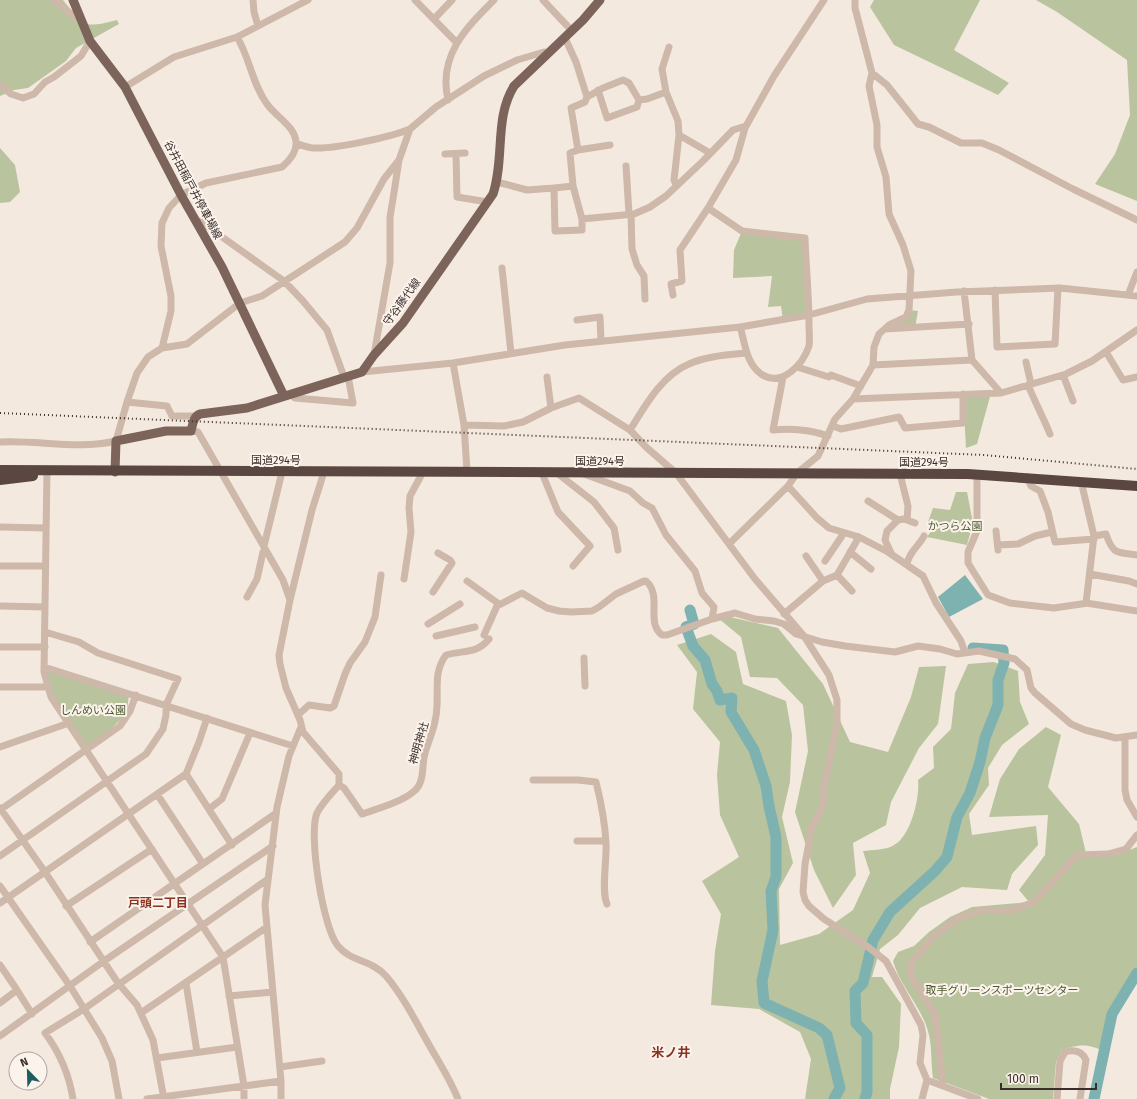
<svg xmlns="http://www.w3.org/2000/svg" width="1137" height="1099" font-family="'Fira Sans','Noto Sans JP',sans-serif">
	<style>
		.green { fill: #b9c49e }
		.water { fill: #7db2b1 }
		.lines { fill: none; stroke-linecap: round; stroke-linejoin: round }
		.river { stroke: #7db2b1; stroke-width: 11 }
		.minor { stroke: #cdb8aa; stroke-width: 7 }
		.major { stroke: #7c645b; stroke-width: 9 }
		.highway { stroke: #5b4741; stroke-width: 10 }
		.rail { stroke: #3a2e2a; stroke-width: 2; stroke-dasharray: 1 3; stroke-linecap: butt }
		.labels { text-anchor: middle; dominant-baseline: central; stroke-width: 4; stroke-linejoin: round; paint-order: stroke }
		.street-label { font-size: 11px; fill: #3a2e2a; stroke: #fbf3ec }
		.park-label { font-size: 11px; fill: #4c592d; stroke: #fbf3ec }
		.neighbourhood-label { font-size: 12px; font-weight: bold; fill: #8b3321; stroke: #fbf3ec }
		.quarter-label { font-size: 13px; font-weight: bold; fill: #8b3321; stroke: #fbf3ec }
	</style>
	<rect width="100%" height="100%" fill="#f4e9df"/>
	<path class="green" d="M 0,0 L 63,0 C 84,26 82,29 117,20 L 119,24 L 76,48 L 66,61 L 28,88 L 14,90 L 0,96 Z
		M 874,0 L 980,0 L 954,50 L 1009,83 L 998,95 L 894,45 L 870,7 Z
		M 1036,0 L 1137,0 L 1137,201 L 1095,184 L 1115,154 L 1130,115 L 1127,60 L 1057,12 Z
		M 0,148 L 15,165 L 20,192 L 10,202 L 0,203 Z
		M 742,231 L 805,238 L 809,315 L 783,320 L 781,306 L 768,307 L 772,276 L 733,278 L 734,250 Z
		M 909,310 L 918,311 L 915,328 L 889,325 L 905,317 Z
		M 991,393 L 977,444 L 966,448 L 963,394 Z
		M 956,492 L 967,492 L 973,523 L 967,545 L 927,537 L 934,527 L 928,522 L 933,508 L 950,510 Z
		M 712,613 L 778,628 L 823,684 L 850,742 L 888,752 L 911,697 L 919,667 L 946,666 L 938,724 L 919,748 L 891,802 L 886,825 L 853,843 L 856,875 L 833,908 L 814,870 L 795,812 L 808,751 L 803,705 L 777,678 L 750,677 L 741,637 Z
		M 711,634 L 736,652 L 743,684 L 786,701 L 792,735 L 790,782 L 782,817 L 793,863 L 779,889 L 780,945 L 819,934 L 853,910 L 870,873 L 863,851 C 872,850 887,850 894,845 C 911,836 920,797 918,780 L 934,768 L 933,747 L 951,729 L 955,693 L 968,664 L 994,662 L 1018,671 L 1020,702 L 1029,724 L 1002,745 L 988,768 L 989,785 L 969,814 L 972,835 L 1036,826 L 1038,845 L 1012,874 L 1007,890 L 962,887 L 920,908 L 898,935 L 880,949 L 872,977 L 882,977 L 901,1004 L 899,1047 L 890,1089 L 890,1099 L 805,1099 L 811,1059 L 800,1032 L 759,1009 L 711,1005 L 715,951 L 721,914 L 702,881 L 739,857 L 720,815 L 717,775 L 720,742 L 693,709 L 697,672 L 677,645 Z
		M 44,667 L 129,693 L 127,713 L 113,727 L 88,750 L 51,697 Z
		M 1046,727 L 1061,735 L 1048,787 L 1079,824 L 1086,853 L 1117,855 L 1137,847 L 1137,971 L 1114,1009 L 1104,1051 C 1086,1044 1081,1044 1062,1050 L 1056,1062 L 1053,1099 L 989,1099 L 933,1078 C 931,1064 932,1048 929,1035 C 923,1008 900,987 893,961 L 898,952 L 914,946 L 929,932 L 950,917 L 972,907 L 1029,902 L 1019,890 L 1045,855 L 1048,815 L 989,817 L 1000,779 L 1019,749 Z"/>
	<path class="water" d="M 965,575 L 983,599 L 949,617 L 938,597 Z"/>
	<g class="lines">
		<path class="river" d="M 690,610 L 694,624 L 686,627 L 693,646 L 705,660 L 712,684 L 717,691 L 720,700 L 732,698 L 731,712 L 754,750 L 766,786 L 769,806 L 776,837 L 776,877 L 771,891 L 773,930 L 762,981 L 764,1003 L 819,1028 L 827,1035 L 840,1088 L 834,1099
			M 865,1099 L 867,1092 L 867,1035 L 856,1023 L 855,991 L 863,983 L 873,940 L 890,912 L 935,871 L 947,857 L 957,817 L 970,793 L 980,762 L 985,738 L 998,705 L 998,680 L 1004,663 L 1003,650 L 973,648
			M 1094,1099 L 1112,1014 L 1137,973"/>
		<path class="minor" d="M 54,0 L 75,17 L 79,15
			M 253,0 L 254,12 L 258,26
			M 415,0 L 457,43
			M 543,0 L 572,31
			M 434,19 L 452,0
			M 669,47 L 662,69 L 666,92 L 678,121 L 679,135
			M 872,73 L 887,85 L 918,124 L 929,127 L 961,143 L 982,143 L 999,150 L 1073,189 L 1137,220
			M 0,85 L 11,94 L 23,98 L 34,94 L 45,82 L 54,77 L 81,56 L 90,41
			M 125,87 L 174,57 L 237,37 L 308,0
			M 598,90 L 607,118 L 637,107 L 639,100
			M 587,97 L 603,88 L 623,80 L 629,83 L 639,100 L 647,99 L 666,92
			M 448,100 C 438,56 465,29 494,0
			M 297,144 C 302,145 309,148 315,148 C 335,149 391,137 410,129
			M 578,150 L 610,145
			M 445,154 L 465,153
			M 456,154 L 457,197 L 488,202
			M 626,166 L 629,214
			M 497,182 L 527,190 L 554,188 L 555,231 L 582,230 L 582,219 L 634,214 L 650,207 L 666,196 L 703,161 L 733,130 L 746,126
			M 676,185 L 674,180 L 679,135 L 710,153
			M 573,186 L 582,219
			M 554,188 L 573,186 L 570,153 L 578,150 L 571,108 L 585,102 L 587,97 L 576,62 L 565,38
			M 631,214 L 632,249 L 637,265 L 644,276 L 645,299
			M 195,220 L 201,222 L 284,281 L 303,301 L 327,330 L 344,377
			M 502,268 L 511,353
			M 995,290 L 997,347 L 1055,344 L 1058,288
			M 964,291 L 972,360 L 1001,393 L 1066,374 L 1092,361 L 1137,330
			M 673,295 L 671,284 L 682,281 L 680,250 L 708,208
			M 1128,295 L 1137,272
			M 577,320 L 600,317 L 601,341
			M 885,329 L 969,324
			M 741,330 C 745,345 747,364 761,374 C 782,388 803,364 809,346 C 810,339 809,331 809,324 C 809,296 806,267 805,238 L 742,231 L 708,208 L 736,160 L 745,128 L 774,76 L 824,0
			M 162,348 L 171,311 L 171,296 L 161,246 L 162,223 L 169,208 L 181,195 L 206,183 L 282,167 C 289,161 297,152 296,142 C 295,126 275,116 267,104 C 252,84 250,58 237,37
			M 1106,352 L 1123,380 L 1137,377
			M 374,355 L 390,263 L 390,217 L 393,199 L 399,160 L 410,129 L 436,107 L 484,76 L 517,60 L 544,52 L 548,53
			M 1026,362 L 1031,384
			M 453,363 L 464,425 L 467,471
			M 873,365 L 972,360
			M 797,367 L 829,377 L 831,375 L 861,386
			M 362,372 L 453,363 L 565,345 L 740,327 L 809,315 L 867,299 L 957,292 L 1060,288 L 1137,296
			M 1063,375 L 1073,401
			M 547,377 L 551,408
			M 783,377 L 773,430 C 793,428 809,429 828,436
			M 1028,385 C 1035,402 1043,417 1050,434
			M 290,394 L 295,398 L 353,403 L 348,376
			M 853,399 L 1001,393
			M 197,416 L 172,416 L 167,406 L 127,402 L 137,373 L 148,357 L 162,348 L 187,344 L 240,303 L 262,296 L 345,242 L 357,228 L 384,179 L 399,160
			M 464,425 L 504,426 L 523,422 L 551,408 L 579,398 L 630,430 L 647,448 L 676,473 L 755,579 L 804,636 L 829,675 L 837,700 L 837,724 L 824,787 L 823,805 L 811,830 L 809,843 L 805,864 L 803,892 L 805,900 L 809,906 L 824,919 L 868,947 L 886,961 L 921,1025 L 923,1035 L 920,1063 L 927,1080 L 922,1099
			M 833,426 L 841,429 L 899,417 L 905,428 L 963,423 L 963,394
			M 630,430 C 645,406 662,375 689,364 C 706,356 728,355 747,353
			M 191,431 L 198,432 L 283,580 L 290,600
			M 0,442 C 39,440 78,450 116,441 L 127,402
			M 47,470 L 44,672 L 51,697 L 223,957 L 244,1086 L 244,1099
			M 324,472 L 312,510 L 290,600 L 279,655 L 280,664 L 286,688 L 300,720 L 303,732 L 339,774 L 339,785 C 332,793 322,803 317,813 C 308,834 323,929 338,946 C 351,962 372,960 386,976 C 403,996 415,1020 428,1043 C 438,1061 450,1079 458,1099
			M 542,473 L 558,512 L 590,546 L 573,566
			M 557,473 L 594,502 L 614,528 L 618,550
			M 584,474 L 630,491 L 643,503 L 652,508 L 666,535 L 695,571 L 702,593 L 714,607 L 712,619
			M 900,474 L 908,506 L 907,520
			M 977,475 L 977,531 L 968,552 L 968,563 L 988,595 L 1010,603 L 1054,608 L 1088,603
			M 1027,477 L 1031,486 L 1040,491 L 1048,512 L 1055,542 L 1094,539
			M 1081,481 L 1094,536 L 1086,603 L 1137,611
			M 788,486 L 817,518 L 829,528 L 859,537 L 888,552 L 923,576 L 936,603 L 961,641 L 965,653
			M 868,501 L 898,520
			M 0,527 L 46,528
			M 996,531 L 998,550
			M 1094,536 L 1106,534 C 1113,555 1117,552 1137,555
			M 729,544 L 788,486 L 797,473 L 818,456 L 835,419 L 853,399 L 873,365 L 874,347 L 879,334 L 889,325 L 906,317 L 909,310 L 911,271 L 903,245 L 889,214 L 886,177 L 877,147 L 877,125 L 869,86 L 872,73 L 855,8 L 855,0
			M 998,545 L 1018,544 L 1035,536 L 1052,532
			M 264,546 L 282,472
			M 850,552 L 871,569
			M 892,555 L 885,540 L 887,531 L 898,520 L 904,519 L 915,523
			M 806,556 L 823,581
			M 825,561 L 844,533
			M 907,565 C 908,553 919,546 924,536
			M 0,566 L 45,566
			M 1090,574 L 1129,581 L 1137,584
			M 837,575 L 852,591
			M 404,579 L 411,532 L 409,508 L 410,496 L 423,472
			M 467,581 L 499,604
			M 433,592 L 452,563 L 450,560 L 438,553
			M 247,597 L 257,579 L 263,552
			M 0,606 L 45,607
			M 784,614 L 823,581 L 837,575 L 859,537
			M 428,624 L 460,604
			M 484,635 L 497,606 L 522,593 L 547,608 L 559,611 L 571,612 L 592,611 L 599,607 L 616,594 L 644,581 L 646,581 C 663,596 645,622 662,635 L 667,635 L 712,619 L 735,613 L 755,619 L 774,621 L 784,624 L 796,634 L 822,642 L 845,646 L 895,652 L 918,646 L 940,649 L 957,654 L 979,651 L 1015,659 L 1027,670 L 1031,688 L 1035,693 L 1071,724 L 1085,730 L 1116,738 L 1137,735
			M 436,636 L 475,627
			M 0,647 L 45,647
			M 584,658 L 585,686
			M 44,667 L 293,746
			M 0,687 L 47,687
			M 298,715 L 309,705 L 330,708 L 334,706 L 345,674 L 350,663 L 365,642 L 375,617 L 381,575
			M 1125,737 L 1125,790 L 1127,800 L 1137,817
			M 0,747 L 69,723
			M 186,774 L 232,845
			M 533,780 L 578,780 L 596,782 C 601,802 605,822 606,843 C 607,860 601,891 607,904
			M 339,785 L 344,788 L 362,814 C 376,809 415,799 420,783 C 424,774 422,763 425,753 C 430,737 437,722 437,705 C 438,687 434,671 446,655 C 464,650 477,654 489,639
			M 157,794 L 203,864
			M 0,808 L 45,872 L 118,983 L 137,1005 L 153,1040 L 164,1099
			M 209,809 L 222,799 L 250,733
			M 0,810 L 120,726 L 130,711 L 136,695
			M 577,841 L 606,841
			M 0,856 L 146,754 L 163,729 L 166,715 L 166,705 L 178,679 L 98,653 L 79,642 L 45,632
			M 0,886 L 70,986 L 102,1038 L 112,1061 L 119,1099
			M 0,903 L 186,774 L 199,742 L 207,718
			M 66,906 L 152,849
			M 90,942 L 275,814
			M 0,965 L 17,990 L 0,1003
			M 186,983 L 197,1052
			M 17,990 L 32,1014
			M 229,996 L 273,992
			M 141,1013 L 267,927
			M 0,1036 L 104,961 L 273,846
			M 157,1058 L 237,1047
			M 280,1067 L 322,1061
			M 927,1080 L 978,1099
			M 943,1085 L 935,1014 L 911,977 L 911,963 L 934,936 L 960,917 L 983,910 L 1010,911 L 1034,902 L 1077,855 L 1108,854 L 1126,849 L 1137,835
			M 73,1099 C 69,1074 60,1053 45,1033 L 84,1009 L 268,879
			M 147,1099 L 281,1081
			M 281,1099 L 281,1081 L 265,905 L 277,807 L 289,756 L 301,727
			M 1057,1099 L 1060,1061 L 1065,1052 C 1075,1049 1082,1051 1086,1060 L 1080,1099"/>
		<path class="major" d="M 73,0 L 90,41 L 125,87 L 181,195 L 222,267 L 284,396
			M 115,472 L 116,441 L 166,431 L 191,431 C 193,424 193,417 200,414 L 247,408 L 362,372 L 374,355 L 403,323 L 493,194 C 505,158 494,118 514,86 L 583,20 L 600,0"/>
		<path class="highway" d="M 0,470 L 968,474 L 1137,486
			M 0,480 L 33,476"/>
		<path class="rail" d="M 0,413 L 984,455 L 1137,469"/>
	</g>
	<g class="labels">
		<g class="street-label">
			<text transform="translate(193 190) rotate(62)">谷井田稲戸井停車場線</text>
			<text transform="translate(402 302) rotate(-54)">守谷藤代線</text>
			<text x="276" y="460">国道294号</text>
			<text x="600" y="461">国道294号</text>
			<text x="924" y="462">国道294号</text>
			<text transform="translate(419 743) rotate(-74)">神明神社</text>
		</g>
		<g class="park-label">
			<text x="955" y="526">かつら公園</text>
			<text x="93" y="710">しんめい公園</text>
			<text x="1002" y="990">取手グリーンスポーツセンター</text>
		</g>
		<g class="neighbourhood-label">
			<text x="158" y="903">戸頭二丁目</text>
		</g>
		<g class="quarter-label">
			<text x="671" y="1052">米ノ井</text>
		</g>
	</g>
	<g transform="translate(28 1071) rotate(337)"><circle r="19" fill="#fbf3ec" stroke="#aea49e"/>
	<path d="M0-3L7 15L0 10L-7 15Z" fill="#1e5d5d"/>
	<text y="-6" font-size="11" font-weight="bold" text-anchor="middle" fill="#3a2e2a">N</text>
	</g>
	<path d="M1001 1083v6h95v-6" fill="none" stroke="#3a2e2a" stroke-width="2"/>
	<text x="1007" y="1083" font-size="12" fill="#3a2e2a" stroke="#fbf3ec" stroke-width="3" paint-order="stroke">100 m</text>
</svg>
